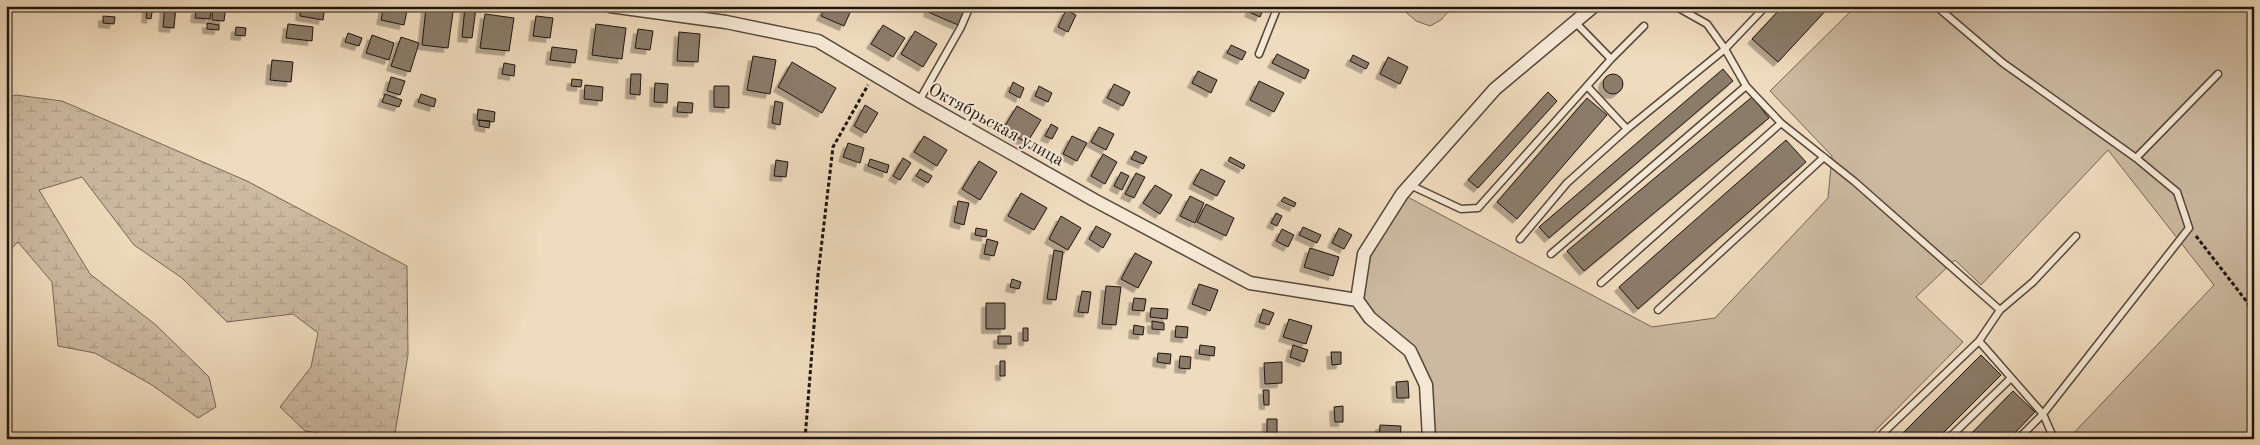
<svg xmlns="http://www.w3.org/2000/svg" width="2260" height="445" font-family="'Old Standard TT',serif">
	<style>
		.wetland { fill: url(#wetland-marsh); stroke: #766658 }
		.garden { fill: #ccb9a0; stroke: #766658 }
		.building { fill: #8b7b6a; stroke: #1f1410; filter: url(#shadow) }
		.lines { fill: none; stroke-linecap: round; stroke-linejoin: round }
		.lane-casing { stroke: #53463b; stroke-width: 9 }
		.street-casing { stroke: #53463b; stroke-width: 15 }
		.path { stroke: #1f1410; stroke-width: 3; stroke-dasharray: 4 2.5; stroke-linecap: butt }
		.lane { stroke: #f5e8d4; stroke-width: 6 }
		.street { stroke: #f5e8d4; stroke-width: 12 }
		.labels { text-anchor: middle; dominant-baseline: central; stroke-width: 4; stroke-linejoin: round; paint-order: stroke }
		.street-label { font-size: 18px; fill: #1f1410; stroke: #f5e8d4 }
	</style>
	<defs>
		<pattern id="wetland-marsh" width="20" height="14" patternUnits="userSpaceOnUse" patternTransform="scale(1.25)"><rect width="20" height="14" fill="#ccb9a0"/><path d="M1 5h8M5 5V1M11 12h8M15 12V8" fill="none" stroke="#af9e89"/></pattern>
		<filter id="shadow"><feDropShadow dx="-4.5" dy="4.5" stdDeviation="0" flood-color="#0004"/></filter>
	</defs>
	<rect width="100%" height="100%" fill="#efdbbd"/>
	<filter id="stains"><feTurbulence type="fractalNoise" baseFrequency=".004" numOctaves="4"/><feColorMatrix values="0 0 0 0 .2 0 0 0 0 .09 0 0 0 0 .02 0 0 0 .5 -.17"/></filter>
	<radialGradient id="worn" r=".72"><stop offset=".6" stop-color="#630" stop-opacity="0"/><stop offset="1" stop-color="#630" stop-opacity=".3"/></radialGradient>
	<path class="wetland" d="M 16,95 L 62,101 L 247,181 L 407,266 L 408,355 L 394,439 L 359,439 L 305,431 L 280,407 L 311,367 L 318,333 L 293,314 L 227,322 L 182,278 L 134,245 L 82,177 L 39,190 L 90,274 L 156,325 L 209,377 L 216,407 L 198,418 L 152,385 L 95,353 L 58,346 L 52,282 L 18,242 L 6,254 L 6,98 Z"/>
	<path class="garden" d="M 1399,6 L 1453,6 L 1441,20 L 1430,26 L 1416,21 Z
		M 1856,6 L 2254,6 L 2254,439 L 2068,439 L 2214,285 L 2108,150 L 1981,285 L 1955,260 L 1916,297 L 1963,342 L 1867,439 L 1429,439 L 1426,385 L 1410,352 L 1357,300 L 1364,254 L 1402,194 L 1652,327 L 1715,318 L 1828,198 L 1832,156 L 1770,91 Z"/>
	<path class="building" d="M 147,6 L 153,6 L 151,19 L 146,18 Z
		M 165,6 L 176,6 L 174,28 L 163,27 Z
		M 213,6 L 226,6 L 224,21 L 212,20 Z
		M 301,6 L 325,6 L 323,20 L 300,16 Z
		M 384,6 L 408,6 L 404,25 L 381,20 Z
		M 826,6 L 853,6 L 844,26 L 821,16 Z
		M 930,6 L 963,6 L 965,7 L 958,25 L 928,12 Z
		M 1252,6 L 1265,6 L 1260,17 L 1249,12 Z
		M 1783,6 L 1830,6 L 1778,62 L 1752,39 Z
		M 465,7 L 476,8 L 472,38 L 462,37 Z
		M 426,8 L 453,12 L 448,48 L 422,45 Z
		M 196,9 L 211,11 L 210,19 L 195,18 Z
		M 1066,10 L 1076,15 L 1068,32 L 1058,27 Z
		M 485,14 L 514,18 L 509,51 L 480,48 Z
		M 103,16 L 115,17 L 114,24 L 103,23 Z
		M 536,16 L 553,18 L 550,38 L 533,36 Z
		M 207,23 L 219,25 L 219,30 L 207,29 Z
		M 288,24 L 313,27 L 312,41 L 286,38 Z
		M 596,24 L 626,28 L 622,59 L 592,55 Z
		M 883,25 L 905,38 L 893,57 L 871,44 Z
		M 236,27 L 246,28 L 245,36 L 235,35 Z
		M 638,29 L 653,31 L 650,50 L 635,48 Z
		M 915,31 L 937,44 L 923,67 L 901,54 Z
		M 679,32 L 700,34 L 698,62 L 677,61 Z
		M 348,33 L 362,38 L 359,46 L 345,42 Z
		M 372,35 L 394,43 L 389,60 L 366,53 Z
		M 401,37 L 419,43 L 410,72 L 391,66 Z
		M 1231,45 L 1246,52 L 1242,60 L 1227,53 Z
		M 552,47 L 577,50 L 575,63 L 550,60 Z
		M 1277,54 L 1309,70 L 1305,79 L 1272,63 Z
		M 1353,55 L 1369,63 L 1366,69 L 1350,61 Z
		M 753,56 L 776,60 L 770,94 L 747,90 Z
		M 1388,57 L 1408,67 L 1400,84 L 1380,74 Z
		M 272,60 L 293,62 L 291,82 L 270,80 Z
		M 792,62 L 836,88 L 822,113 L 778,87 Z
		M 504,63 L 515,65 L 514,76 L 502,74 Z
		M 1723,69 L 1733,81 L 1549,238 L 1539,227 Z
		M 1198,71 L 1217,80 L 1211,93 L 1192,83 Z
		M1603 84a10 10 0 1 1 20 0a10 10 0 1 1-20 0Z
		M 631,74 L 641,74 L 640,95 L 630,94 Z
		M 391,77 L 405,81 L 400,95 L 387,91 Z
		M 572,79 L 582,80 L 581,87 L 571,86 Z
		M 1259,81 L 1284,93 L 1274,112 L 1250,100 Z
		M 1013,82 L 1024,88 L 1020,98 L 1009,92 Z
		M 655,83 L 668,84 L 667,103 L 654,102 Z
		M 1114,84 L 1130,92 L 1123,106 L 1107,98 Z
		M 585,85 L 603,87 L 602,101 L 584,99 Z
		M 714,86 L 729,86 L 729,108 L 714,107 Z
		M 1039,86 L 1052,93 L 1048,102 L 1035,96 Z
		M 1548,92 L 1557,101 L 1478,188 L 1468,180 Z
		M 385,94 L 402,100 L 399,107 L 382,102 Z
		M 421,94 L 436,99 L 434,107 L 418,102 Z
		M 1752,97 L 1769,118 L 1584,271 L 1567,251 Z
		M 1587,98 L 1607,115 L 1517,219 L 1497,202 Z
		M 775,101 L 783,103 L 780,125 L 772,123 Z
		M 678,102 L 693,103 L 692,113 L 677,112 Z
		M 865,105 L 878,113 L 866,133 L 854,126 Z
		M 1017,106 L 1041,120 L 1027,143 L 1003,129 Z
		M 478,109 L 495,112 L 494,122 L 477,120 Z
		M 479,120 L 490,121 L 489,128 L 479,126 Z
		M 1051,124 L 1058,128 L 1052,139 L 1045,136 Z
		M 1099,127 L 1114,134 L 1106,150 L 1091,142 Z
		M 924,136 L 947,150 L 937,166 L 914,152 Z
		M 1072,136 L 1087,143 L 1077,161 L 1063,154 Z
		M 1786,140 L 1806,162 L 1638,309 L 1619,287 Z
		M 848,143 L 864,148 L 860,163 L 843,157 Z
		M 1135,151 L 1147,157 L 1143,164 L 1131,159 Z
		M 1103,154 L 1117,162 L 1105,184 L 1091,176 Z
		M 1230,157 L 1245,165 L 1243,169 L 1228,161 Z
		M 903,158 L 911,163 L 900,180 L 893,176 Z
		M 870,159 L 889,165 L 887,173 L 868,166 Z
		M 776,160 L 788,162 L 786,177 L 774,176 Z
		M 979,161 L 997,172 L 980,200 L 962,189 Z
		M 920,169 L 932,176 L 928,183 L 916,176 Z
		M 1201,169 L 1225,181 L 1217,196 L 1193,184 Z
		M 1121,172 L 1129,176 L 1122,190 L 1114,186 Z
		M 1136,173 L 1145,177 L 1134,198 L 1125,194 Z
		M 1155,185 L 1172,195 L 1160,214 L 1143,203 Z
		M 1021,193 L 1047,208 L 1034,230 L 1008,216 Z
		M 1190,196 L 1204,203 L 1195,223 L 1180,216 Z
		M 1284,197 L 1296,203 L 1294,207 L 1281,201 Z
		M 958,201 L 969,203 L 964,225 L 954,222 Z
		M 1206,204 L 1234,218 L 1226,236 L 1197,222 Z
		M 1276,213 L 1282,216 L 1277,226 L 1271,223 Z
		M 1061,216 L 1081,228 L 1068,250 L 1049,239 Z
		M 1096,226 L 1111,234 L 1103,248 L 1089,239 Z
		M 1303,227 L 1321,235 L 1317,243 L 1299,235 Z
		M 976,228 L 987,230 L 986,237 L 975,235 Z
		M 1339,228 L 1352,235 L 1344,249 L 1332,243 Z
		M 1282,229 L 1294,235 L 1288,247 L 1276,241 Z
		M 987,239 L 998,242 L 994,256 L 984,254 Z
		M 1310,248 L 1339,257 L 1333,276 L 1304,267 Z
		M 1054,250 L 1063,252 L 1056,300 L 1047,299 Z
		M 1135,253 L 1152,262 L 1138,288 L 1121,279 Z
		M 1012,279 L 1021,282 L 1019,289 L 1010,287 Z
		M 1199,284 L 1218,290 L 1210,311 L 1192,304 Z
		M 1106,286 L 1121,287 L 1116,325 L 1102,324 Z
		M 1082,291 L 1091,292 L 1088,313 L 1078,312 Z
		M 1134,298 L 1146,299 L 1144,311 L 1132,310 Z
		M 986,303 L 1005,303 L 1005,329 L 986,329 Z
		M 1151,308 L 1168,309 L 1167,319 L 1150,317 Z
		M 1263,309 L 1274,313 L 1269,325 L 1259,322 Z
		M 1289,319 L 1312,326 L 1306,344 L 1283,337 Z
		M 1152,321 L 1164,323 L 1164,330 L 1152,329 Z
		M 1134,325 L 1144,327 L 1143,335 L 1133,334 Z
		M 1176,326 L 1188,327 L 1187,338 L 1175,337 Z
		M 1023,328 L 1028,328 L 1028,341 L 1023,341 Z
		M 998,336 L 1011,336 L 1011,344 L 998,344 Z
		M 1200,345 L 1215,347 L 1214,356 L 1199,354 Z
		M 1293,345 L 1308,350 L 1304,362 L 1290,357 Z
		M 1331,352 L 1341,352 L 1341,364 L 1332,365 Z
		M 1158,353 L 1171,354 L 1170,364 L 1157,362 Z
		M 1981,355 L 2001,375 L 1937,439 L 1897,439 Z
		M 1180,356 L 1191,357 L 1190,369 L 1179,368 Z
		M 1000,361 L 1005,361 L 1005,376 L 1000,376 Z
		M 1282,362 L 1282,383 L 1265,384 L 1264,363 Z
		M 1408,381 L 1409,398 L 1397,398 L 1396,382 Z
		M 1263,390 L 1269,390 L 1269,405 L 1264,405 Z
		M 2013,391 L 2035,412 L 2009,439 L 1966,439 Z
		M 1343,406 L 1343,422 L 1335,422 L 1334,407 Z
		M 1267,419 L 1277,419 L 1277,437 L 1267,437 Z
		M 1380,425 L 1401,426 L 1400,439 L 1379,439 Z"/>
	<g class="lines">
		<defs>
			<path id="lane" d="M 1675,6 L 1707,24 L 1725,49 L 1746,86 L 1781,123 L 1855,182 L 2000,310 L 1979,341 L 2043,414 L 2054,439
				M 1936,6 L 2003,63 L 2136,158 L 2177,192 L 2189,228 L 2043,414 L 2018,439
				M 1575,22 L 1611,59
				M 1259,54 L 1278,6
				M 1587,86 L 1627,129
				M 919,101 L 961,27 L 970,6
				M 2136,158 L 2218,74
				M 1410,185 L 1461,209 L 1478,208 L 1611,59 L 1644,26
				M 1520,239 L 1567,183 L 1627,129 L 1725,49 L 1766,6
				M 1551,254 L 1746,86
				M 1601,283 L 1781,123
				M 1658,310 L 1824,157
				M 2000,310 L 2033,282 L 2076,236
				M 1883,433 L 1979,341
				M 1948,439 L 2011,378"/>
			<path id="street" d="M 610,6 L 726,22 L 818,41 L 919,101 L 1094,200 L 1250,283 L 1357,300
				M 1429,439 L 1426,385 L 1410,351 L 1370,318 L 1357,300 L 1364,254 L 1402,194 L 1495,89 L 1594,6"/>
		</defs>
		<use href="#lane" class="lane-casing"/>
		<use href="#street" class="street-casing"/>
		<path class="path" d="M 2196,236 L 2254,311
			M 805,439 L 818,275 L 833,147 L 868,85"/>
		<use href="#lane" class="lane"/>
		<use href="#street" class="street"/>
	</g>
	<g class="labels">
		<g class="street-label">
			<text transform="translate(996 125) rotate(29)">Октябрьская улица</text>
		</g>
	</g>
	<rect width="2260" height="445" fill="none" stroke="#efdbbd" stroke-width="25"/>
	<rect x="8" y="8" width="2245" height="430" fill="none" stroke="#1f1410" stroke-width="2.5"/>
	<rect x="12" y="12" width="2235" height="420" fill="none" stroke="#1f1410"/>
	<rect width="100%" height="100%" filter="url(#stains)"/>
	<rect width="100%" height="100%" fill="url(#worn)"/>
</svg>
